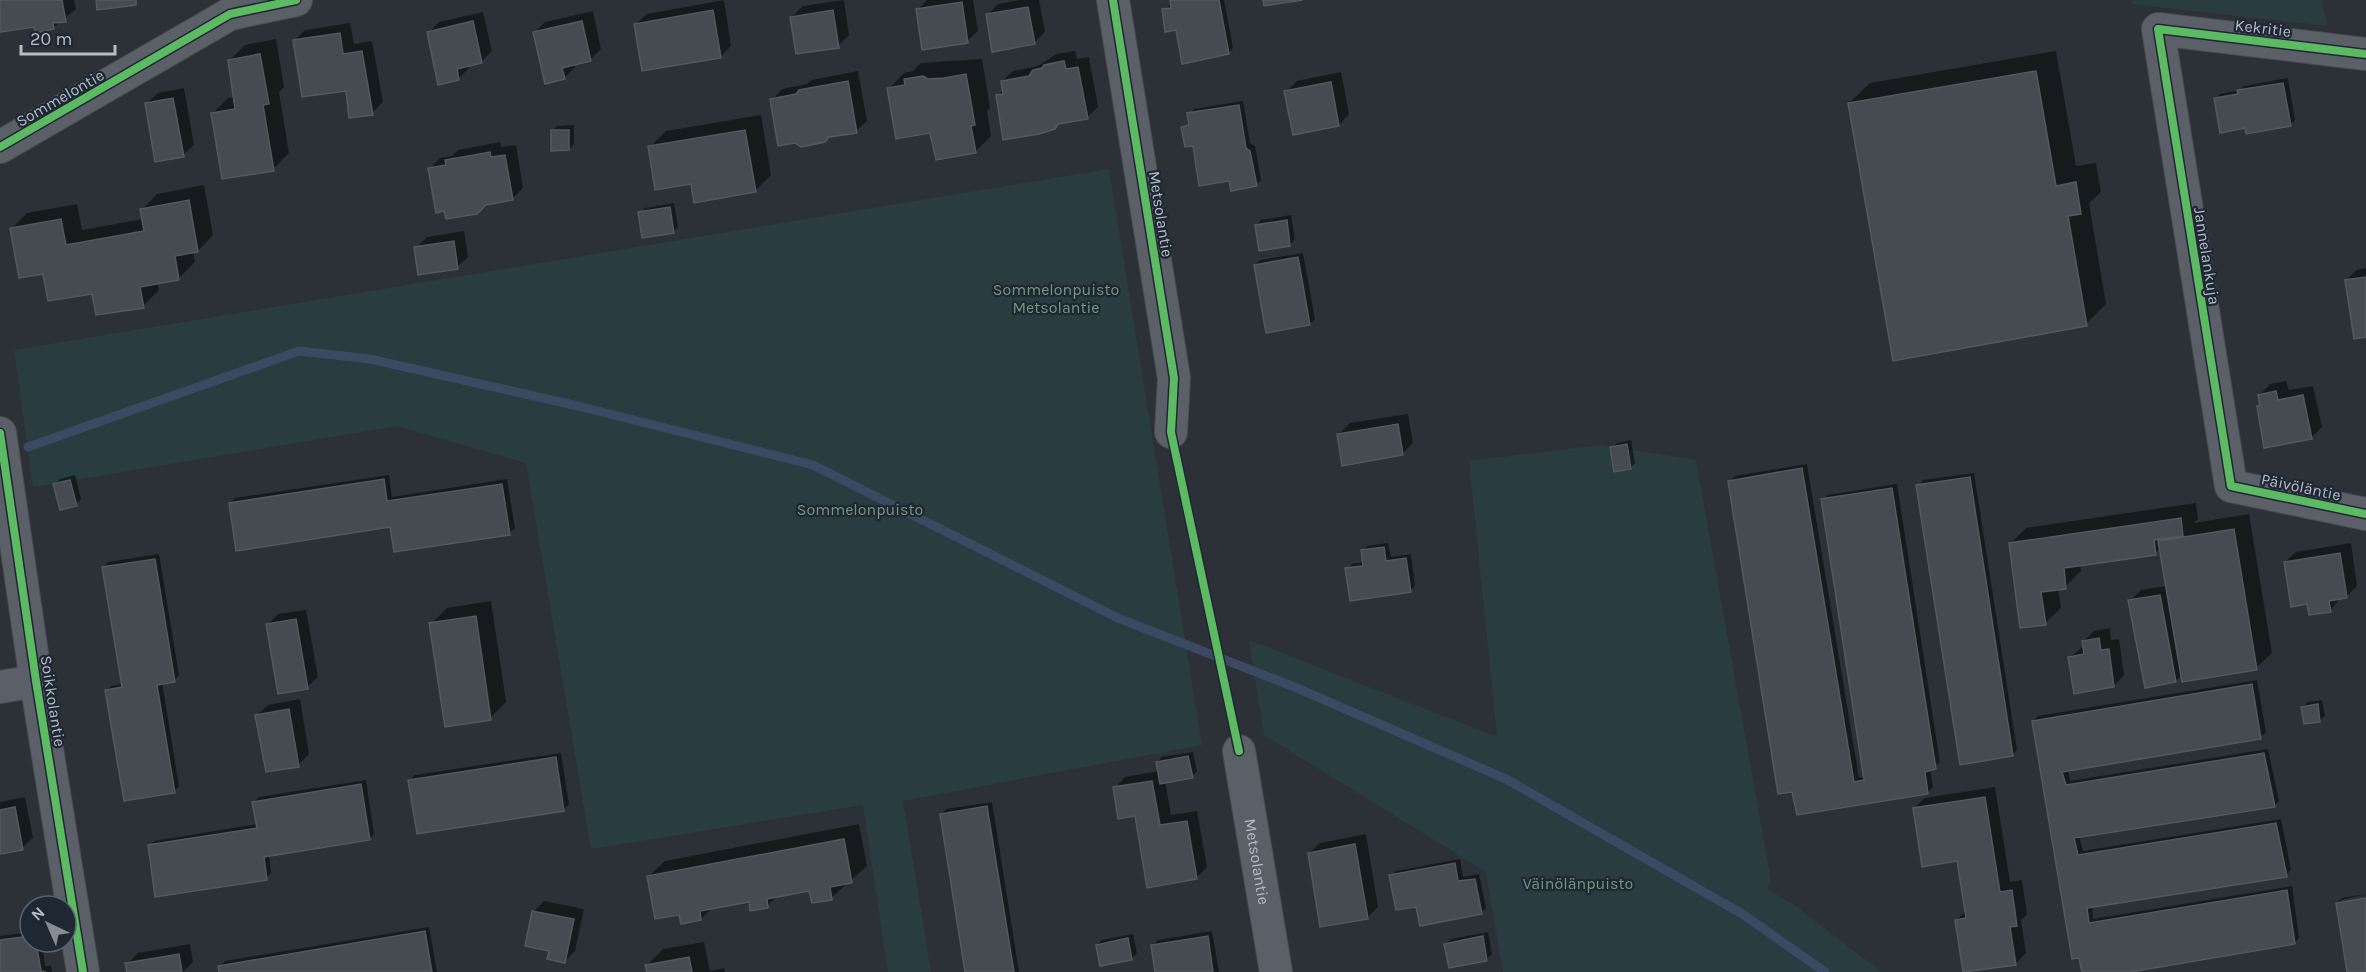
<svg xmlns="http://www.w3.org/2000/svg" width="2366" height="972" font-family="Karla,sans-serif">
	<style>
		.green { fill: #293c3f }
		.shadow { fill: #0007 }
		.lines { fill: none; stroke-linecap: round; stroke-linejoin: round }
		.stream { stroke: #3b4a62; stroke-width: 9 }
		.building { fill: #464a51; stroke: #54585f; stroke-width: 1.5 }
		.street-casing { stroke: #4a4d53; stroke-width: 34 }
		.street { stroke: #5b5f67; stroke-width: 32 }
		.cycleway-casing { stroke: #1f2733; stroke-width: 11 }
		.cycleway { stroke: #5cba63; stroke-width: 8 }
		.labels { text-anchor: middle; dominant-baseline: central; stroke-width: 4.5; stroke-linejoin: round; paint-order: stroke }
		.street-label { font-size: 16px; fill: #b6bdc9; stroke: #1f2733 }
		.park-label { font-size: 16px; fill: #6f9979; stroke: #1f2733 }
	</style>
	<rect width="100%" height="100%" fill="#2c3138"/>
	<path class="green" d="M 2131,0 L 2322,0 L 2327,26 L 2132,4 Z
		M 1109,169 L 1202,745 L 903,801 L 931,972 L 888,972 L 863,805 L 591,849 L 526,463 L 398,426 L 33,487 L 14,350 Z
		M 1601,445 L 1696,460 L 1771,881 L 1767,889 L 1794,905 L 1882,972 L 1503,972 L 1486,872 L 1264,735 L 1249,640 L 1497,737 L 1469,461 Z"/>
	<path class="shadow" d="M 0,0 L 74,0 L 76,9 L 53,28 L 35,25 L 0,31 Z
		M 724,0 L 731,46 L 721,56 L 636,24 L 647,14 Z
		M 844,0 L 849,35 L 838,46 L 792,17 L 803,6 Z
		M 927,0 L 973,0 L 978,31 L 967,41 L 917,10 Z
		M 1020,0 L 1039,0 L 1045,32 L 1034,43 L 987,15 L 998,4 Z
		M 1171,0 L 1224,0 L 1233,48 L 1228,53 L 1177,28 L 1163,10 L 1172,4 Z
		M 593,11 L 601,49 L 590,60 L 574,64 L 575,67 L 564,78 L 535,32 L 545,22 Z
		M 483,12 L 492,51 L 481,62 L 469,64 L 469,68 L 459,78 L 428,33 L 439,22 Z
		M 350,23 L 354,44 L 372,41 L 383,102 L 372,113 L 294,41 L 305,30 Z
		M 276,39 L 284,87 L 279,92 L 289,153 L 273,169 L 212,114 L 228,98 L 235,97 L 229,61 L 245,45 Z
		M 1075,51 L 1077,59 L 1089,57 L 1098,107 L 1087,117 L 997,96 L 1004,89 L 1002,81 L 1013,71 L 1038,66 L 1056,54 Z
		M 2056,51 L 2076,166 L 2096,163 L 2101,192 L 2089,203 L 2106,304 L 2086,324 L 1849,103 L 1870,83 Z
		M 982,59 L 990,108 L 987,111 L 991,136 L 975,152 L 932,131 L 889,89 L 904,73 L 913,71 L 921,63 Z
		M 858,71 L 867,121 L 856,131 L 772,100 L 782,89 L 807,84 L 812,80 Z
		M 1341,72 L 1349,114 L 1339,125 L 1286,92 L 1297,81 Z
		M 2288,78 L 2295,120 L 2290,125 L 2246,126 L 2215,99 L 2220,94 L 2239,90 L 2244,86 Z
		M 184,88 L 194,145 L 183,155 L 147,103 L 158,93 Z
		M 1243,101 L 1250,143 L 1255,146 L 1261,180 L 1256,185 L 1230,179 L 1194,144 L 1183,128 L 1190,122 L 1189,114 L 1194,109 Z
		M 761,115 L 771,175 L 755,191 L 692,182 L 650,147 L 666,131 Z
		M 574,125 L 574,144 L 569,149 L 552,131 L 557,126 Z
		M 500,142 L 501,147 L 516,145 L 523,188 L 512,199 L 446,210 L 430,168 L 440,158 L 452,156 L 458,150 Z
		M 204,185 L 213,235 L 198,251 L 193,251 L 195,262 L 179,278 L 157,282 L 159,290 L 143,306 L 93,292 L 44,272 L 12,228 L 27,213 L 77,204 L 82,230 L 143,219 L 142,210 L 157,194 Z
		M 674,203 L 678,227 L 673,232 L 640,213 L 645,208 Z
		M 1291,215 L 1295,239 L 1290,245 L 1256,225 L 1261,220 Z
		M 464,231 L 468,257 L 457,267 L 416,248 L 427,237 Z
		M 1303,253 L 1315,319 L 1310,324 L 1255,265 L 1260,260 Z
		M 2366,268 L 2366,335 L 2346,280 L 2357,270 Z
		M 2286,381 L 2289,390 L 2313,386 L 2322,427 L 2311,438 L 2258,407 L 2261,404 L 2260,395 L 2270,384 Z
		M 1408,414 L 1413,443 L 1402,454 L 1339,434 L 1350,423 Z
		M 1631,440 L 1635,463 L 1630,468 L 1612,448 L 1617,443 Z
		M 1807,464 L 1859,778 L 1865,776 L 1823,500 L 1828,495 L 1897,484 L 1940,762 L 1930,769 L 1933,787 L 1928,792 L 1794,791 L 1730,481 L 1735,476 Z
		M 1974,473 L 2017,750 L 2012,755 L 1918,486 L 1923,480 Z
		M 75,475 L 81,499 L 76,504 L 55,484 L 60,479 Z
		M 389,475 L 392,497 L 507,479 L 515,528 L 509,533 L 392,526 L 230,503 L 235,498 Z
		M 2196,503 L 2198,519 L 2194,523 L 2249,514 L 2272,653 L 2256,668 L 2182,674 L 2176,681 L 2130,601 L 2141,590 L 2167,586 L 2161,548 L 2155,553 L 2080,564 L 2081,571 L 2065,587 L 2058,588 L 2061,608 L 2045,623 L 2010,544 L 2026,528 Z
		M 1388,543 L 1391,557 L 1411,554 L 1415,586 L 1410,591 L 1347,569 L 1352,564 L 1364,562 L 1362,551 L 1367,546 Z
		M 2351,543 L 2357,586 L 2347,596 L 2341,597 L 2331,610 L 2308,603 L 2285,562 L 2296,552 Z
		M 159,554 L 179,675 L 174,681 L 162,682 L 179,786 L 174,791 L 106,691 L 111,686 L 123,684 L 103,567 L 108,562 Z
		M 491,601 L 506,702 L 490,718 L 431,624 L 447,608 Z
		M 306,610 L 318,677 L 307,687 L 267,625 L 278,614 Z
		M 2110,628 L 2111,640 L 2119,639 L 2124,675 L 2114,686 L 2070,657 L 2084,646 L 2084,641 L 2094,631 Z
		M 2257,680 L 2266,732 L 2261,737 L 2068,769 L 2070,781 L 2268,749 L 2279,801 L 2274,806 L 2079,836 L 2083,851 L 2281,819 L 2291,870 L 2286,875 L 2092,906 L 2093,919 L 2292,886 L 2299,938 L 2294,943 L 2121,972 L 2083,972 L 2033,721 L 2038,716 Z
		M 300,699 L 309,754 L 298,765 L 257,715 L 268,705 Z
		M 2322,700 L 2325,716 L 2319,721 L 2303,707 L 2308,702 Z
		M 1193,752 L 1197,771 L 1192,777 L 1165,781 L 1171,815 L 1197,811 L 1207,867 L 1196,878 L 1115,788 L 1125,777 L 1159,771 L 1157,762 L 1162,757 Z
		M 561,753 L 569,804 L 564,809 L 410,780 L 415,775 Z
		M 366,780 L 374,834 L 369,839 L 269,855 L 271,873 L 266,878 L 149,846 L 154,841 L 258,824 L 254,802 L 259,797 Z
		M 1995,787 L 2010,882 L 2022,880 L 2027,914 L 2021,920 L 2026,953 L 2015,964 L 1964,972 L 1956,920 L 1966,911 L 1958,860 L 1914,808 L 1925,798 Z
		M 25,797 L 33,838 L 22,848 L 0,852 L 0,802 Z
		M 992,802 L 1019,972 L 967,972 L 941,815 L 946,809 Z
		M 859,824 L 867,866 L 831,898 L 811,889 L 779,895 L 767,906 L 750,901 L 712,908 L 701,919 L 649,876 L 665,861 Z
		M 1366,834 L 1378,907 L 1368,917 L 1321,925 L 1309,853 L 1320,843 Z
		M 1460,859 L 1463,877 L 1479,874 L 1486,908 L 1481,913 L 1417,905 L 1391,876 L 1396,871 Z
		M 2366,894 L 2341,900 L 2341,903 L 2366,899 L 2366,972 L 2349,972 L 2337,903 L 2342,898 Z
		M 544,901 L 584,909 L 575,951 L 565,961 L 534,911 Z
		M 429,927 L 437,972 L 221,972 L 220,966 L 225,961 Z
		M 1212,931 L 1219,972 L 1157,972 L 1153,945 L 1158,940 Z
		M 30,932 L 30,942 L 42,942 L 45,966 L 51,966 L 52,972 L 0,972 L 0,936 Z
		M 1488,932 L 1492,954 L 1487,959 L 1450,966 L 1446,944 L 1451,939 Z
		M 1133,934 L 1137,953 L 1132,958 L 1097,945 L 1102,940 Z
		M 704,942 L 710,971 L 724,968 L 725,972 L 648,972 L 647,965 L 663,949 Z
		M 190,944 L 193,962 L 183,972 L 128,972 L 127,964 L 138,953 Z"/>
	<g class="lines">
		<path class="stream" d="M 28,447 L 299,351 L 370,359 L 578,406 L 813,465 L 1118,618 L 1297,688 L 1506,779 L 1744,915 L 1825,972"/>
	</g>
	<path class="building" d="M 0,0 L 62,0 L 66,22 L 53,23 L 54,29 L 35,33 L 34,27 L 0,32 Z
		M 96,0 L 136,0 L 136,5 L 97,10 Z
		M 1170,0 L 1219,0 L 1229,54 L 1182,64 L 1176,30 L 1165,32 L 1162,9 L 1171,8 Z
		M 1263,0 L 1303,0 L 1264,6 Z
		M 962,2 L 968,43 L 922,50 L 916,9 Z
		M 1028,7 L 1035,44 L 992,52 L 986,14 Z
		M 713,10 L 721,58 L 642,71 L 634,24 Z
		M 833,10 L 839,48 L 796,54 L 790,17 Z
		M 473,21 L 482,63 L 457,69 L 459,80 L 438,85 L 427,32 Z
		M 582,21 L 591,61 L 562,68 L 565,79 L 545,84 L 533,32 Z
		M 340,33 L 343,54 L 362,51 L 373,115 L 349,118 L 346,91 L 302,97 L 293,40 Z
		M 260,54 L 269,104 L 263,105 L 274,171 L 222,179 L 211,113 L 235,109 L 228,60 Z
		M 1064,61 L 1066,69 L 1078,67 L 1088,119 L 1058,124 L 1055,129 L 1039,134 L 1003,140 L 996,95 L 1003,94 L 1001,81 L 1029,76 L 1033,70 L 1042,68 L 1044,65 Z
		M 2036,71 L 2056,186 L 2076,182 L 2081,214 L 2068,216 L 2087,326 L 1893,361 L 1848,103 Z
		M 966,74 L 975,125 L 971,126 L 976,153 L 936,160 L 930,133 L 896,139 L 887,88 L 905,85 L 904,79 L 923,76 L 928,79 L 944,78 Z
		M 848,81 L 857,133 L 829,137 L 825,142 L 801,147 L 795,143 L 778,146 L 770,99 L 796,94 L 799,90 Z
		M 1331,82 L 1339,126 L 1293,135 L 1284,91 Z
		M 2283,83 L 2291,126 L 2246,134 L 2245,128 L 2220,133 L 2214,98 L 2238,94 L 2237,90 Z
		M 173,98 L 184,157 L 155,162 L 145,103 Z
		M 1239,105 L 1246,148 L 1250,151 L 1257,186 L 1231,191 L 1229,181 L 1199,186 L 1193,146 L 1185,147 L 1181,127 L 1189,125 L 1187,113 Z
		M 551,130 L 569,130 L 569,150 L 551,151 Z
		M 745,130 L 756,192 L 694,203 L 691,184 L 655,190 L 648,146 Z
		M 490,152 L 491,157 L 505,155 L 513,200 L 486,205 L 477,214 L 446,219 L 444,211 L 436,213 L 428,168 L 446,165 L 445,160 Z
		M 189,200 L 198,252 L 175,256 L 179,280 L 140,287 L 144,308 L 96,315 L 92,294 L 48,301 L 43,274 L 19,278 L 10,228 L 61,219 L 66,245 L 144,231 L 140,209 Z
		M 670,207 L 674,233 L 642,238 L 638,212 Z
		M 1287,220 L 1290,246 L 1259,251 L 1255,225 Z
		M 454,241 L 458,269 L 418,275 L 414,247 Z
		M 1298,257 L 1310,325 L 1266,333 L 1254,265 Z
		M 2366,277 L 2366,337 L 2354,339 L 2345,280 Z
		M 2276,391 L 2278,400 L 2303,395 L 2312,439 L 2264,448 L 2257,406 L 2260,406 L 2258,395 Z
		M 1398,424 L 1403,455 L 1342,466 L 1337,434 Z
		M 1627,444 L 1631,469 L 1614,472 L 1610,447 Z
		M 1802,468 L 1854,782 L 1864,780 L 1821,499 L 1892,488 L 1936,769 L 1925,772 L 1928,794 L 1797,815 L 1792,792 L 1778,794 L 1728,481 Z
		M 1970,477 L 2013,756 L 1960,765 L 1916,485 Z
		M 384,479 L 387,501 L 502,484 L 510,535 L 394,552 L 390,527 L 236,551 L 229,503 Z
		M 70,480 L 77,506 L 60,510 L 53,484 Z
		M 2181,518 L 2183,536 L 2154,540 L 2156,555 L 2064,568 L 2066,589 L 2041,592 L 2046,625 L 2020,628 L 2009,543 Z
		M 2234,529 L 2257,670 L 2182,682 L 2158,541 Z
		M 1384,547 L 1386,561 L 1406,558 L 1411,592 L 1350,601 L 1345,568 L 1363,566 L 1361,550 Z
		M 2340,553 L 2347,598 L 2329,601 L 2331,612 L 2309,615 L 2307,604 L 2291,607 L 2284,562 Z
		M 155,559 L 175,682 L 157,685 L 175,793 L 124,801 L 105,690 L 122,687 L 102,567 Z
		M 2160,595 L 2176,682 L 2145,688 L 2128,600 Z
		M 476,616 L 491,720 L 445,727 L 429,623 Z
		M 296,619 L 308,689 L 278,694 L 266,624 Z
		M 2099,638 L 2101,650 L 2109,649 L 2114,687 L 2074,694 L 2068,657 L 2084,654 L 2082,641 Z
		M 2252,684 L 2261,739 L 2062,772 L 2066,785 L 2264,753 L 2275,807 L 2074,838 L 2078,855 L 2276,823 L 2287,877 L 2087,908 L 2089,923 L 2287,890 L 2295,944 L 2130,972 L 2082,972 L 2079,958 L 2072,959 L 2032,721 Z
		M 2318,704 L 2320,722 L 2304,724 L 2301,707 Z
		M 289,709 L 299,767 L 266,772 L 255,715 Z
		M 1188,756 L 1193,778 L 1160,784 L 1156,762 Z
		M 556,757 L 564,811 L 417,834 L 408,780 Z
		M 1152,781 L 1160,825 L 1187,821 L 1197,879 L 1147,888 L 1135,816 L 1118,819 L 1113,787 Z
		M 361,784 L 370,840 L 264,857 L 267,880 L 155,897 L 148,845 L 257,828 L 252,802 Z
		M 1985,797 L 2000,892 L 2012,890 L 2017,926 L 2010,927 L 2016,965 L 1963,972 L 1955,920 L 1966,918 L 1957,861 L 1922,867 L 1913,808 Z
		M 987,806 L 1014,972 L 965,972 L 940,814 Z
		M 15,807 L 23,850 L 0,854 L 0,810 Z
		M 844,839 L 852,883 L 830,887 L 832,900 L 812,903 L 809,891 L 767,899 L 768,908 L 750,911 L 749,902 L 700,911 L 701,920 L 681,924 L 679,915 L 655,919 L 647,876 Z
		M 1355,844 L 1368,919 L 1320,927 L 1308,853 Z
		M 1455,863 L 1458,881 L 1475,879 L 1482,914 L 1420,926 L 1416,907 L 1396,910 L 1389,875 Z
		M 2366,898 L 2366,972 L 2347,972 L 2336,903 Z
		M 532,911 L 574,919 L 565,963 L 547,959 L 549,951 L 525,946 Z
		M 425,931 L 432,972 L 219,972 L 218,966 Z
		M 30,936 L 30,942 L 36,942 L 41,971 L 46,972 L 0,972 L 0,940 Z
		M 1208,936 L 1213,972 L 1155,972 L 1151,945 Z
		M 1483,936 L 1487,961 L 1449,968 L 1444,944 Z
		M 1128,938 L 1132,960 L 1100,966 L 1096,945 Z
		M 179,954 L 182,972 L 127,972 L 125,963 Z
		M 689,957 L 692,972 L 647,972 L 645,965 Z"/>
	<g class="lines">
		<defs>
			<g id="street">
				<path d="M 1113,0 L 1174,378 L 1171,432"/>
				<path d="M 2366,54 L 2158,29 L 2231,486 L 2366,514"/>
				<path d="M 0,147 L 230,14 L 296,0"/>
				<path d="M 0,433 L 36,681 L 83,972"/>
				<path d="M 0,687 L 36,681"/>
				<path id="s1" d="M 1239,751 L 1276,972"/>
			</g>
		</defs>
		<use href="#street" class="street-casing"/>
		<use href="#street" class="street"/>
		<defs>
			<path id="cycleway" d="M 1113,0 L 1174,378 L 1171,432 L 1239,751
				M 2366,54 L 2158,29 L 2231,486 L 2366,514
				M 0,147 L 230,14 L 296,0
				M 0,433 L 36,681 L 83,972"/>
		</defs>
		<use href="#cycleway" class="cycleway-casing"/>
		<use href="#cycleway" class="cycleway"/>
	</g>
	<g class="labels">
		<g class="street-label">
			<text transform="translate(2263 28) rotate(7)">Kekritie</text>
			<text transform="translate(60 98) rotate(-30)">Sommelontie</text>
			<text transform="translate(1161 214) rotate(81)">Metsolantie</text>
			<text transform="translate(2207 256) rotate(81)">Jannelankuja</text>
			<text transform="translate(2301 487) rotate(12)">Päivöläntie</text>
			<text transform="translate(53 701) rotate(81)">Soikkolantie</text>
			<text stroke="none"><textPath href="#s1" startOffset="112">Metsolantie</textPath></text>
		</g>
		<g class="park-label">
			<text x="1056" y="289">Sommelonpuisto<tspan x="1056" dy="18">Metsolantie</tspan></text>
			<text x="860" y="509">Sommelonpuisto</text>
			<text x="1578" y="883">Väinölänpuisto</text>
		</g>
	</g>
	<g transform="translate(48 924) rotate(316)"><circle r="28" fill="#1f2733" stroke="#5b636f" stroke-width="1.5"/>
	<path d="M0-4.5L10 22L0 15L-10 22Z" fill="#868c96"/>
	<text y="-9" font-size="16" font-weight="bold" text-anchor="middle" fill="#b6bdc9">N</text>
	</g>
	<path d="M21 45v9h94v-9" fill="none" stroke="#b6bdc9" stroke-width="3"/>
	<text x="30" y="45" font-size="18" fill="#b6bdc9" stroke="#1f2733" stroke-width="4.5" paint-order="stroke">20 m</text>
</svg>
